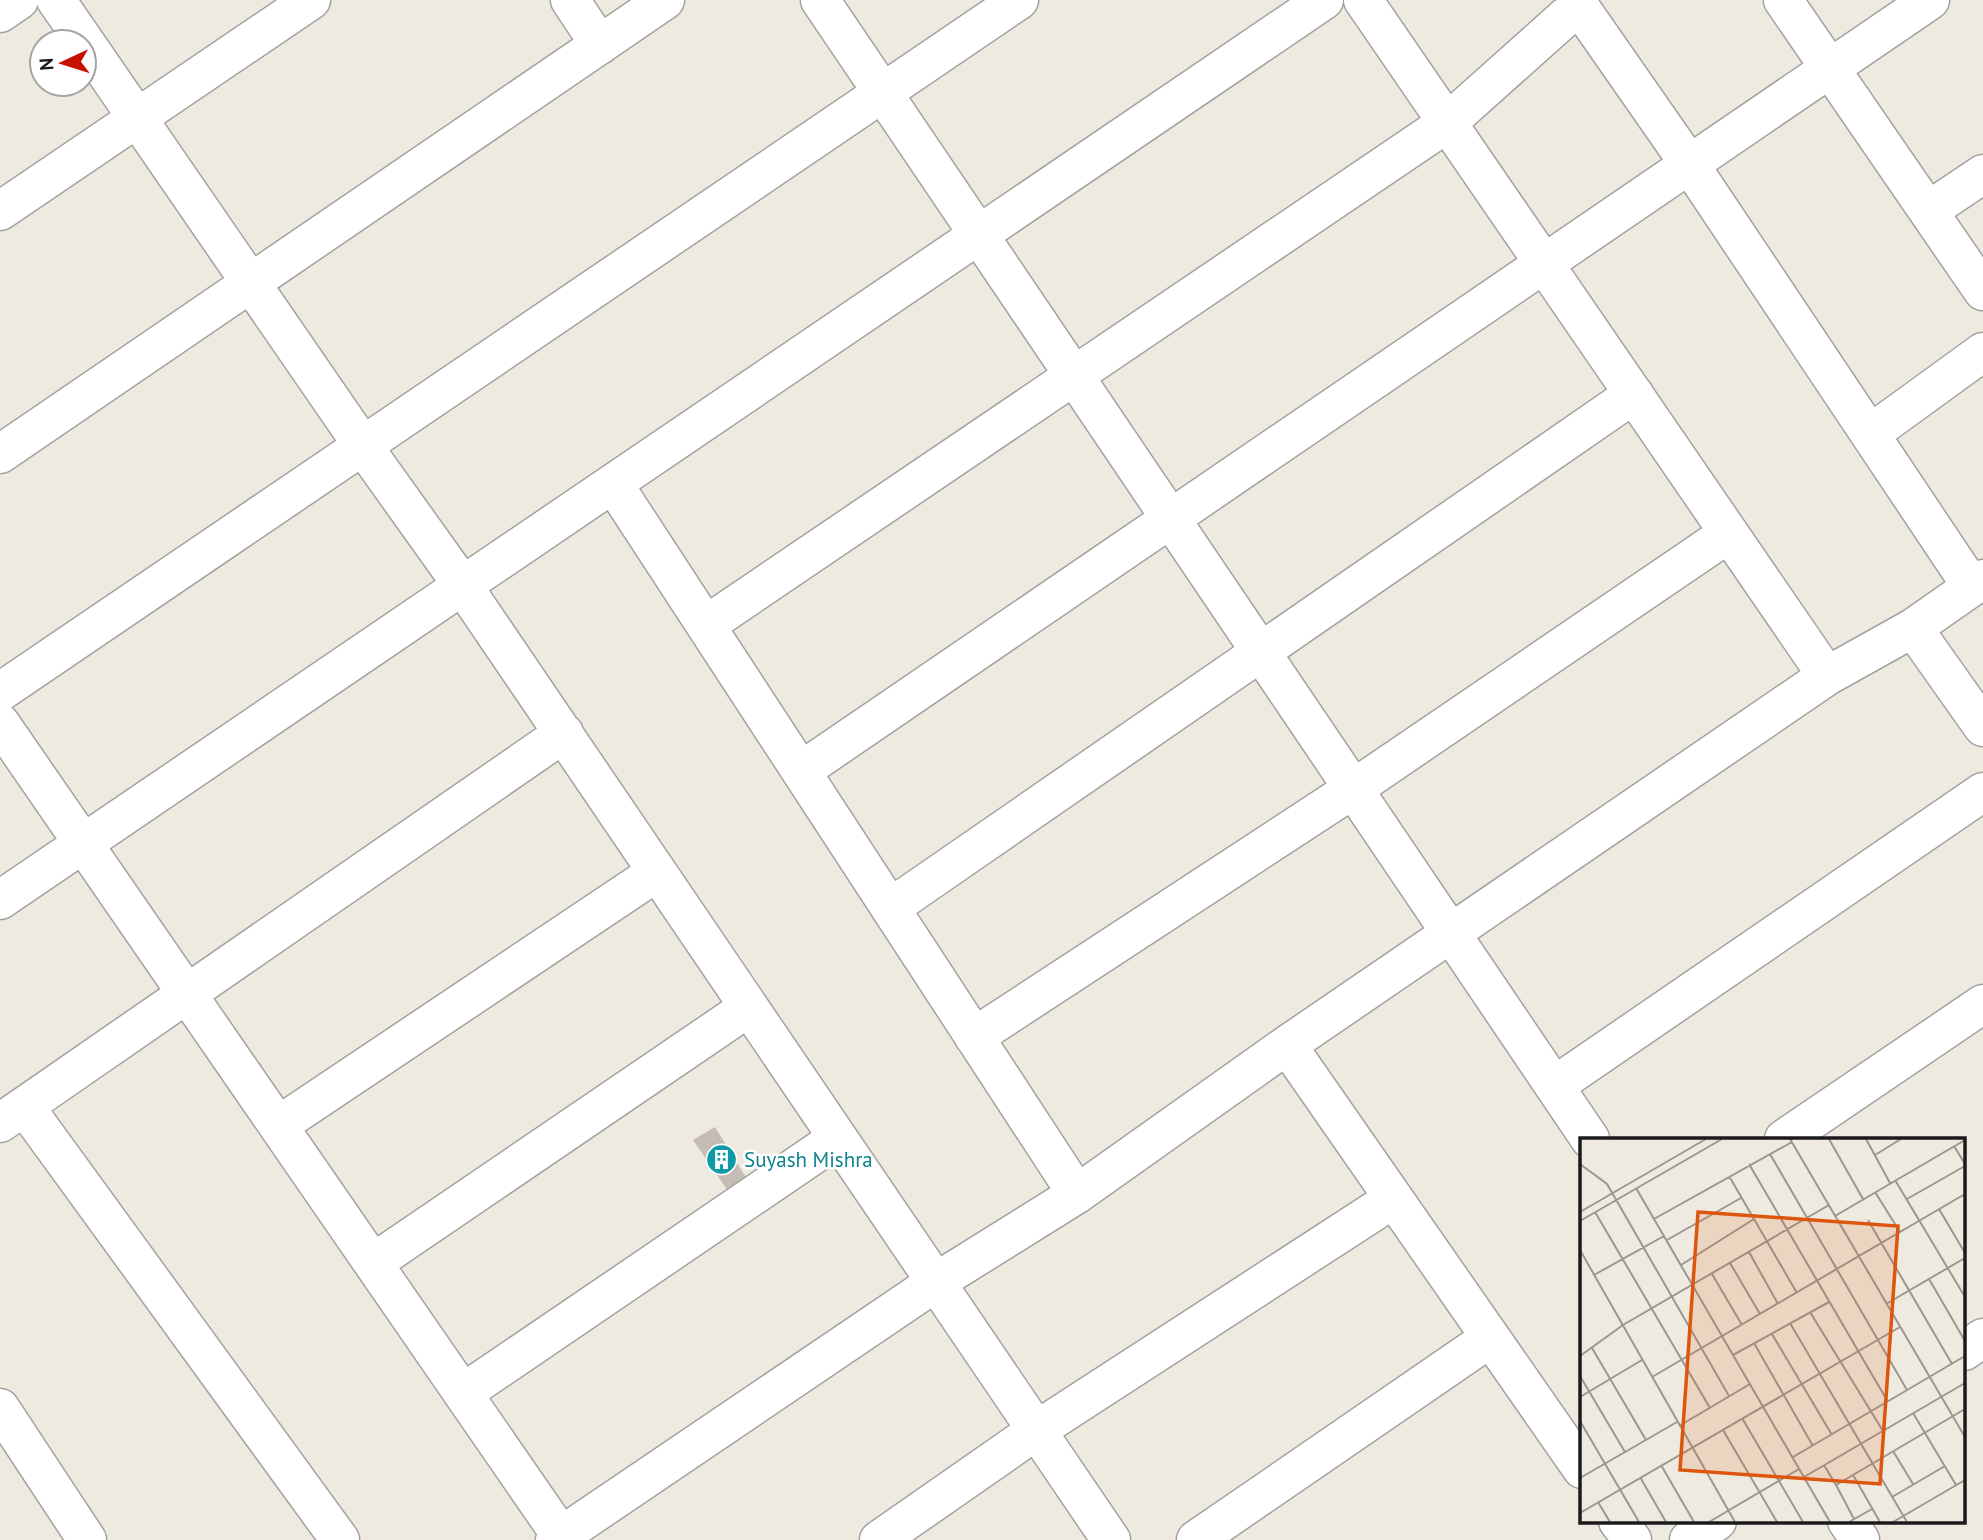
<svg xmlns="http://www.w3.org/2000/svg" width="1983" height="1540" font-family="'PT Sans',sans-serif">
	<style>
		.building { fill: #c5bdb3 }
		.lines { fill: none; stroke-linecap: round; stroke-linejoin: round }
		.minor-casing { stroke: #a2a2a2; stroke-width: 41 }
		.tertiary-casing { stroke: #a2a2a2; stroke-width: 41 }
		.minor { stroke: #fff; stroke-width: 38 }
		.tertiary { stroke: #fff; stroke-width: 38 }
		.labels { text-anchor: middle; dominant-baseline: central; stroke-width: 5; stroke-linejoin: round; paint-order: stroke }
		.culture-label { font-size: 21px; fill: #0d838f; stroke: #fff; text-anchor: start }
		.inset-road { fill: none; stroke: #9a9791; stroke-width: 2 }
		.view { fill: #de560d; fill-opacity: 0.15; stroke: #de560d; stroke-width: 3.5 }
		.inset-edge { fill: none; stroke: #1b1b1b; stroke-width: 3.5 }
	</style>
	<rect width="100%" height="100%" fill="#eeeae0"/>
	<path class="building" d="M 715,1127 L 747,1179 L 728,1191 L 693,1140 Z"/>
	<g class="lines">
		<defs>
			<path id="minor" d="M 56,0 L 363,446 L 463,586 L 1111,1540
				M 570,0 L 600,45
				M 820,0 L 1590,1139
				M 1363,0 L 1827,676
				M 1575,0 L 1690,165 L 1972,587
				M 1783,0 L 1983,291
				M 0,13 L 19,0
				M 0,211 L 311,0
				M 1928,211 L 1983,174
				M 1870,434 L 1983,352
				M 0,454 L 665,0
				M 614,485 L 1077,1194
				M 706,625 L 1447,123 L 1579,5
				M 1913,628 L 1983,727
				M 0,692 L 1019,0
				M 0,723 L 564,1540
				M 801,771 L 1930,0
				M 0,900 L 1324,0
				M 890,908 L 1634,394
				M 974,1037 L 1353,789 L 1729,533
				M 1287,1045 L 1582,1469
				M 1554,1086 L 1983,792
				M 25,1107 L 340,1540
				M 0,1123 L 564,733
				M 279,1125 L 657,872
				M 1784,1139 L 1983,1004
				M 373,1263 L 749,1007
				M 463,1393 L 838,1138
				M 0,1408 L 87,1540
				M 1618,1521 L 1632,1540
				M 1847,1521 L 1860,1540
				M 555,1540 L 936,1282 L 1077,1194 L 1287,1045 L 1827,676 L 1913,628 L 1983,579
				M 879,1540 L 1037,1430 L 1393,1199
				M 1196,1540 L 1490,1338"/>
			<path id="tertiary" d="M 1964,1351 L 1983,1338
				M 1689,1540 L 1717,1521"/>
		</defs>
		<use href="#minor" class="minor-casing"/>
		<use href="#tertiary" class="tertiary-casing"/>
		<use href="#minor" class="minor"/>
		<use href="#tertiary" class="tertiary"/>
	</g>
	<defs>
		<symbol id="building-disc" viewBox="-11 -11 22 22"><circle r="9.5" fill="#0f9aa8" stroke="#fff"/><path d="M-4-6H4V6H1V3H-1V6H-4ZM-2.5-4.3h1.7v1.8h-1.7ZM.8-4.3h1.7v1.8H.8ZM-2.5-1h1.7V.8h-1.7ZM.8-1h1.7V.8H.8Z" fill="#fff"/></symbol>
	</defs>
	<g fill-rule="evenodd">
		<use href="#building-disc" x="704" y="1142" width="35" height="35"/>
	</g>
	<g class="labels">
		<g class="culture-label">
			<text x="744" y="1159">Suyash Mishra</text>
		</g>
	</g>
	<g transform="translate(1580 1138)">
		<rect width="385" height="385" fill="#eeeae0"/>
		<path class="inset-road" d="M 210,1 L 385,299M 249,1 L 283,61M 286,1 L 310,45M 374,8 L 385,26M 190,16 L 327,252M 295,17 L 321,1M 0,26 L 27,46 L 149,258M 169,26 L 308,264M 149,38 L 217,155M 315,42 L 385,159M 56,50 L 250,384M 295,54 L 320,94M 327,61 L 385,28M 359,71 L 385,115M 0,74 L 126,1M 15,74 L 130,270M 255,78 L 385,2M 74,81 L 212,4M 288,82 L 372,226M 0,83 L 142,1M 87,102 L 161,60M 0,112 L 155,384M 169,114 L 198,166M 150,125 L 180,176M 101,127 L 174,81M 132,136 L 162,187M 14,137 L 84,98M 349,141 L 385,203M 306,166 L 385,120M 230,174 L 303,293M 210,185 L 327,384M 192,196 L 252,297M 174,205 L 233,308M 12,210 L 66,302M 153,217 L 249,164M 0,218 L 43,187 L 249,67M 0,238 L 45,314M 72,239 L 385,56M 0,259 L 62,222M 333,275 L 376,347M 162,280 L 223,384M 0,283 L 59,384M 99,288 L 170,246M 143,292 L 197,384M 313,313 L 333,346M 213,319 L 385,218M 81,327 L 114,384M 244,327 L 256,347 L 385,271M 273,337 L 300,384M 60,339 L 86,384M 224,339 L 385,245M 0,340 L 97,284M 256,347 L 274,381M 312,359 L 365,328M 18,364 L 30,384M 0,375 L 320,189M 129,384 L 219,331M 269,384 L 292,371M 313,384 L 385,342"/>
		<path class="view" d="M 118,74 L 318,88 L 300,346 L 100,332 Z"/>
		<rect width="385" height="385" class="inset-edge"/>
	</g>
	<g transform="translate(63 63) rotate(266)"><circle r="33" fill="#ffffff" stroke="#a4a4a4" stroke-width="2"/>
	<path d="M0-5L12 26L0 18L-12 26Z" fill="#c71200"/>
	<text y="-10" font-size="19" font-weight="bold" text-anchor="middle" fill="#1b1b1b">N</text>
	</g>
</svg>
